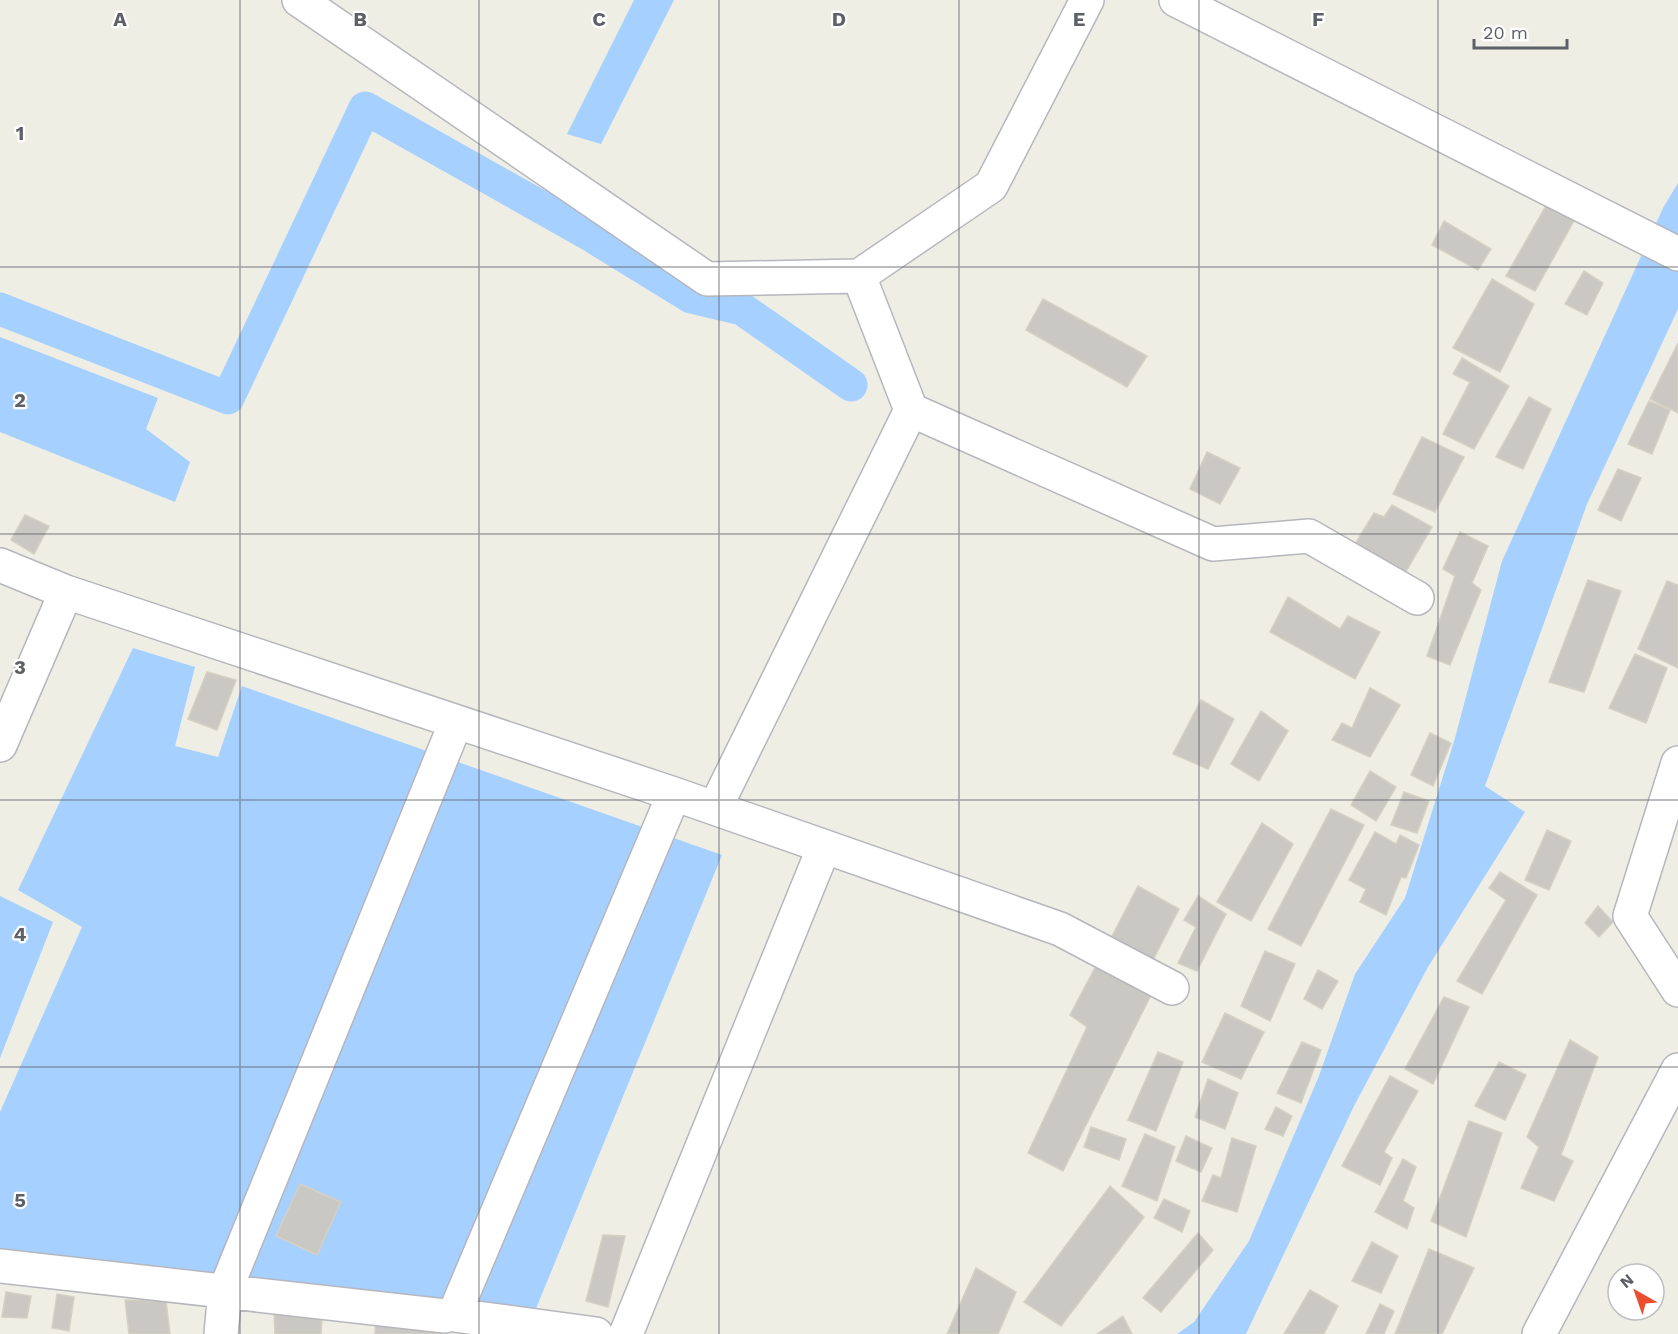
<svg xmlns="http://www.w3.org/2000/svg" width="1678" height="1334" font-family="'Work Sans',sans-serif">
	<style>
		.water { fill: #a5d0ff }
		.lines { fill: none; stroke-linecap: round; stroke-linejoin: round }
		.canal { stroke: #a5d0ff; stroke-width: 33 }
		.building { fill: #cac8c2; stroke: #d4d0c3; stroke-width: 1.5 }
		.minor-casing { stroke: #b5b7bc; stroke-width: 36 }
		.minor { stroke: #fff; stroke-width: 33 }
		.grid { fill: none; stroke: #5d6066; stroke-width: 1.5; stroke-opacity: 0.55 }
		.grid-label { font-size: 20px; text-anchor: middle; font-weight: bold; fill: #5d6066; stroke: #fff; stroke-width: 4.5; stroke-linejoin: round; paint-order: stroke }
	</style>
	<rect width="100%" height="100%" fill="#efeee5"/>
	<path class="water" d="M 634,0 L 674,0 L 601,144 L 567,134 Z
		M 1678,183 L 1678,309 L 1587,504 L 1485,786 L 1525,812 L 1428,967 L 1354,1106 L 1246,1334 L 1177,1334 L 1194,1322 L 1249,1241 L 1319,1076 L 1355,974 L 1405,898 L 1455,738 L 1502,561 L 1663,208 Z
		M 0,337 L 158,398 L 146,429 L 190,462 L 175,502 L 0,432 Z
		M 133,648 L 195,667 L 175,746 L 218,757 L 242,686 L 722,855 L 535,1311 L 0,1256 L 0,1112 L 82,927 L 18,890 Z
		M 0,896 L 53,922 L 0,1058 Z"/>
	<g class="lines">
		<path class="canal" d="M 0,309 L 228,398 L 365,108 L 587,233 L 691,297 L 742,309 L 851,385"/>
	</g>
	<path class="building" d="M 1547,204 L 1575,219 L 1535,291 L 1506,276 Z
		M 1444,221 L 1491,249 L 1478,270 L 1432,245 Z
		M 1584,271 L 1603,283 L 1587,315 L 1565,304 Z
		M 1492,279 L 1534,304 L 1500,372 L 1453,348 Z
		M 1043,299 L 1147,356 L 1127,387 L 1026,330 Z
		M 1678,343 L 1678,413 L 1650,399 Z
		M 1462,358 L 1509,386 L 1474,449 L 1443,434 L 1470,382 L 1453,374 Z
		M 1529,397 L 1551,409 L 1523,469 L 1496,457 Z
		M 1649,401 L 1670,410 L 1652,454 L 1628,444 Z
		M 1422,437 L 1464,457 L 1435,512 L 1393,494 Z
		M 1207,452 L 1240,468 L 1220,504 L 1190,489 Z
		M 1618,469 L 1641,478 L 1621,521 L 1598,510 Z
		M 1392,505 L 1432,527 L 1405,573 L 1352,549 L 1374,513 L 1384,517 Z
		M 25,515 L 49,526 L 34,554 L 11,540 Z
		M 1460,532 L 1488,546 L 1472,583 L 1481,590 L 1450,665 L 1427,656 L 1455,576 L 1443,569 Z
		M 1588,580 L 1621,591 L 1584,692 L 1549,682 Z
		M 1667,581 L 1678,585 L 1678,668 L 1638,649 Z
		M 1288,597 L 1340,629 L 1348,616 L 1380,632 L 1355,679 L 1270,632 Z
		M 1635,654 L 1667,668 L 1646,723 L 1609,708 Z
		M 207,672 L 236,680 L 217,730 L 188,719 Z
		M 1370,688 L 1400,705 L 1370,757 L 1332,740 L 1342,723 L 1352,728 Z
		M 1201,700 L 1234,719 L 1208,769 L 1173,754 Z
		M 1261,711 L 1288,731 L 1259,781 L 1231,764 Z
		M 1430,733 L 1451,743 L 1433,786 L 1411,775 Z
		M 1370,771 L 1396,787 L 1376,821 L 1351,805 Z
		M 1404,792 L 1429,801 L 1417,833 L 1391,825 Z
		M 1331,809 L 1364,825 L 1301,946 L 1268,929 Z
		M 1262,823 L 1293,844 L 1251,921 L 1217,902 Z
		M 1547,830 L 1571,841 L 1549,890 L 1525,880 Z
		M 1375,832 L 1396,844 L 1400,835 L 1419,845 L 1406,878 L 1401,877 L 1386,915 L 1360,902 L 1366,889 L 1349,880 Z
		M 1500,872 L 1537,895 L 1482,994 L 1457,981 L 1506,900 L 1489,888 Z
		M 1138,886 L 1179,909 L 1150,966 L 1107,946 Z
		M 1198,896 L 1226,914 L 1197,971 L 1178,963 L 1196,927 L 1184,920 Z
		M 1598,906 L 1613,922 L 1599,937 L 1585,923 Z
		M 1265,951 L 1295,964 L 1270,1021 L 1241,1006 Z
		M 1097,964 L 1153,991 L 1063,1171 L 1028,1153 L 1087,1027 L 1070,1015 Z
		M 1318,970 L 1338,981 L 1322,1009 L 1304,999 Z
		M 1444,997 L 1469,1007 L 1433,1084 L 1405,1069 Z
		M 1225,1013 L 1264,1032 L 1241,1079 L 1202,1062 Z
		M 1570,1040 L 1598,1057 L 1561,1155 L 1573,1161 L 1554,1201 L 1521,1188 L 1539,1147 L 1527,1137 Z
		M 1302,1042 L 1321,1050 L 1301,1103 L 1277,1093 Z
		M 1158,1052 L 1183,1062 L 1156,1131 L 1128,1120 Z
		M 1499,1062 L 1526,1075 L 1505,1120 L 1475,1106 Z
		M 1390,1076 L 1418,1091 L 1384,1152 L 1392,1158 L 1380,1185 L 1342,1166 Z
		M 1208,1079 L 1238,1093 L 1225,1129 L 1195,1117 Z
		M 1276,1107 L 1292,1116 L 1283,1136 L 1265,1129 Z
		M 1469,1121 L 1502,1133 L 1466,1237 L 1431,1221 Z
		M 1091,1127 L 1126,1139 L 1119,1160 L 1084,1147 Z
		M 1145,1134 L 1175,1147 L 1157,1201 L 1122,1186 Z
		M 1186,1136 L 1212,1148 L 1201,1172 L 1176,1161 Z
		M 1232,1138 L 1256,1146 L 1237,1212 L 1202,1201 L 1213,1175 L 1221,1178 Z
		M 1403,1159 L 1416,1167 L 1403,1201 L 1414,1208 L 1407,1229 L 1375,1212 Z
		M 300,1184 L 341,1202 L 317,1255 L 276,1236 Z
		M 1110,1186 L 1144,1217 L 1061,1326 L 1024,1302 Z
		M 1164,1199 L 1190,1211 L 1182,1232 L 1154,1218 Z
		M 1198,1233 L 1213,1250 L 1161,1312 L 1143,1298 Z
		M 603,1235 L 625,1236 L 608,1307 L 586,1301 Z
		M 1372,1242 L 1398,1256 L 1381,1293 L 1352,1281 Z
		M 1429,1249 L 1474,1268 L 1442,1334 L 1395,1334 Z
		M 976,1268 L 1016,1292 L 998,1334 L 947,1334 Z
		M 1310,1290 L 1338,1306 L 1324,1334 L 1284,1334 Z
		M 6,1292 L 31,1296 L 27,1318 L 2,1317 Z
		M 57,1294 L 74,1297 L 69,1331 L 52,1328 Z
		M 125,1300 L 166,1301 L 170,1334 L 129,1334 Z
		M 1380,1304 L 1394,1311 L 1384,1334 L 1366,1334 Z
		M 274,1313 L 322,1316 L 321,1334 L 275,1334 Z
		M 376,1316 L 445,1316 L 443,1334 L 375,1334 Z
		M 1123,1316 L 1132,1334 L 1097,1334 Z"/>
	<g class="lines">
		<defs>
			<path id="minor" d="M 299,0 L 707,279 L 859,276 L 991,186 L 1087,0
				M 1176,0 L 1678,254
				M 911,410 L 1213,544 L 1309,536 L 1417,598
				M 0,565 L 66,592 L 674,794 L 1060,929 L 1172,988
				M 0,745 L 66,592
				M 1678,763 L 1630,916 L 1678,990
				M 715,808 L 911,410 L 859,276
				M 0,1266 L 445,1316
				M 221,1334 L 225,1291 L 456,722
				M 596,1334 L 454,1315 L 674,794
				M 626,1334 L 824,847
				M 1539,1334 L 1678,1070"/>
		</defs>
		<use href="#minor" class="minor-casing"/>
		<use href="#minor" class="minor"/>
	</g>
	<path class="grid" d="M 240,0 L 240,1334M 479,0 L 479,1334M 719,0 L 719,1334M 959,0 L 959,1334M 1199,0 L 1199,1334M 1438,0 L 1438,1334M 0,267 L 1678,267M 0,534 L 1678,534M 0,800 L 1678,800M 0,1067 L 1678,1067"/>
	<g class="grid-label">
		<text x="120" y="26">A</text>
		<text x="360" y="26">B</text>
		<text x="599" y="26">C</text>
		<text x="839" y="26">D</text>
		<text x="1079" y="26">E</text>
		<text x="1318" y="26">F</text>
		<text x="20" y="140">1</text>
		<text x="20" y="407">2</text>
		<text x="20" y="674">3</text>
		<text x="20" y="941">4</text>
		<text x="20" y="1207">5</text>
	</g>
	<g transform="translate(1636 1292) rotate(320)"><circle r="28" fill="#ffffff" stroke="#bebfc2" stroke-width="1.5"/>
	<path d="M0-4.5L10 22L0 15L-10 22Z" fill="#eb4f2f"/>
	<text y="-9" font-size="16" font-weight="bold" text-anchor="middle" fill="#5d6066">N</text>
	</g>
	<path d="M1474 39v9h93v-9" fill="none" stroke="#5d6066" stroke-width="3"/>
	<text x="1483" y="39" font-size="18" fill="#5d6066" stroke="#ffffff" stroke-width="4.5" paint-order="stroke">20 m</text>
</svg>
